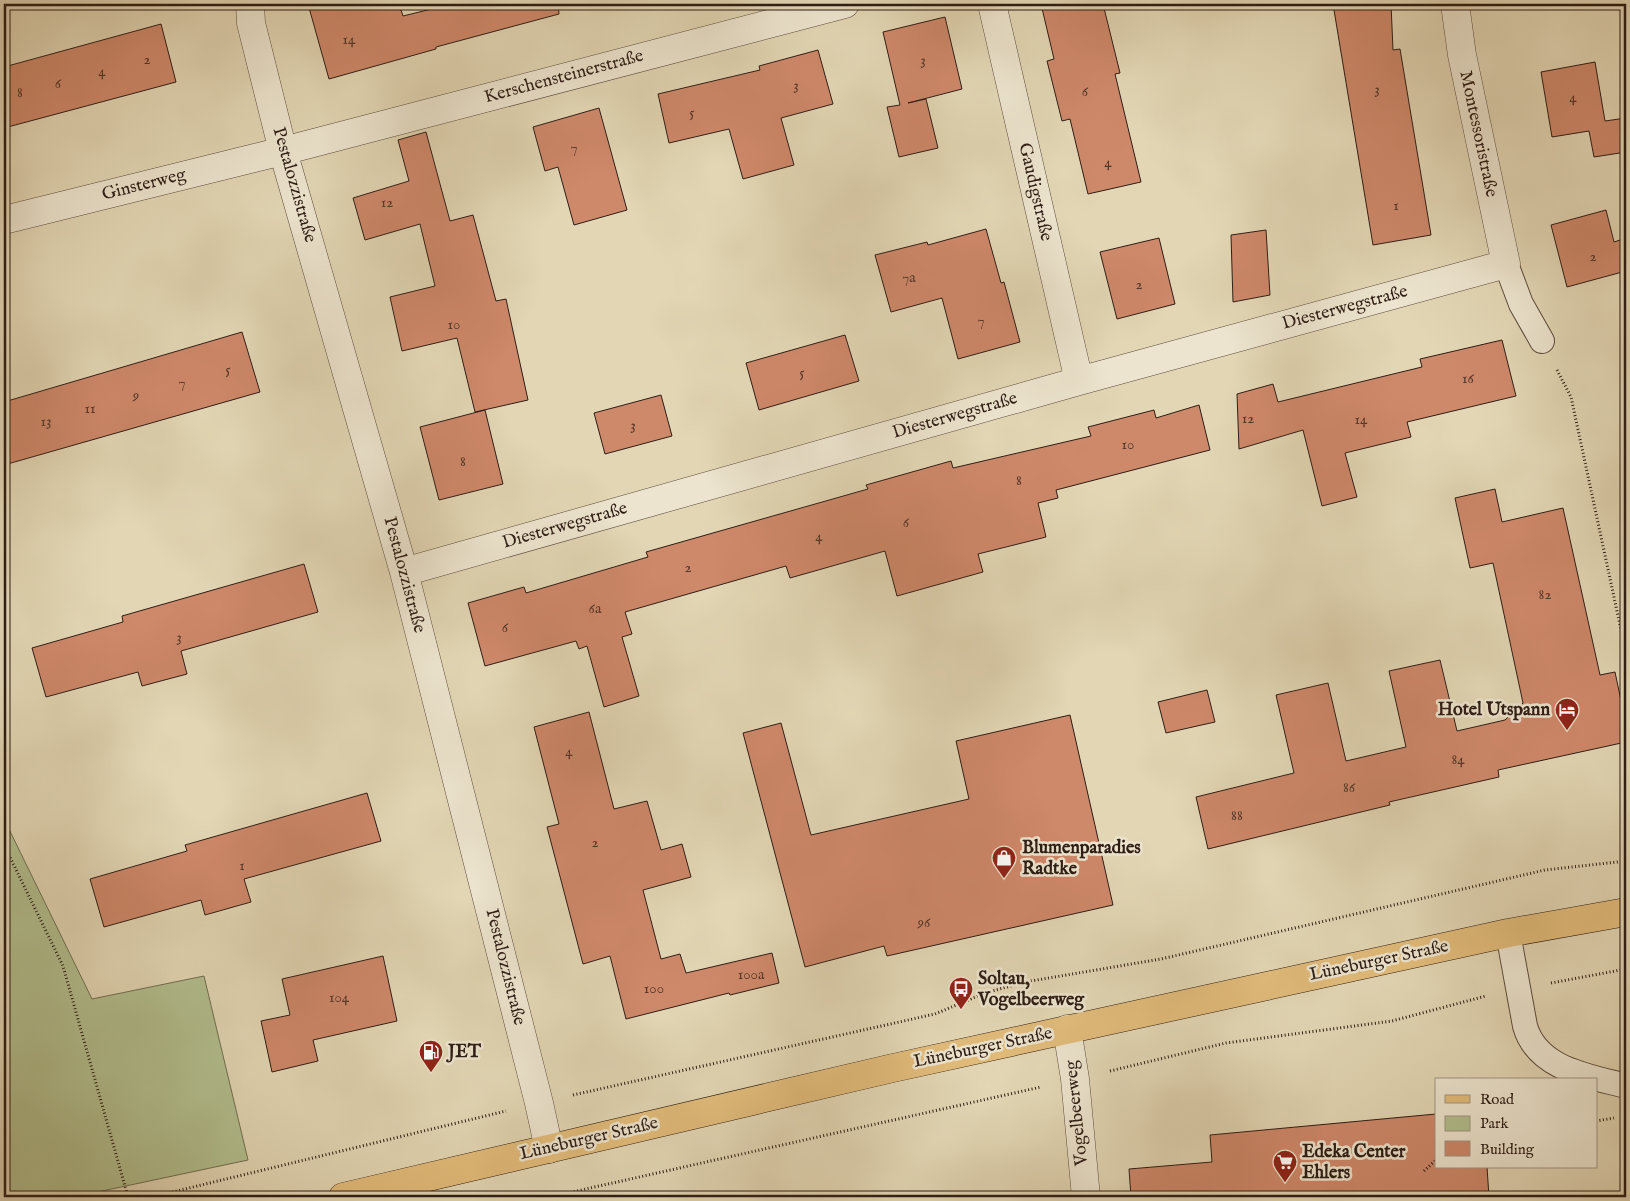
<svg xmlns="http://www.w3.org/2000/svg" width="1630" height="1201" font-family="'IM FELL English',serif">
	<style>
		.green { fill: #b2be8e; stroke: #706e52 }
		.building { fill: #ce886a; stroke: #2e1d15 }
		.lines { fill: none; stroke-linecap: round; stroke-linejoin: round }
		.lane-casing { stroke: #5b4b3d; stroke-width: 26 }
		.street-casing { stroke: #5b4b3d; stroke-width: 29 }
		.primary-casing { stroke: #2e1d15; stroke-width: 29 }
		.path { stroke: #2e1d15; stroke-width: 3; stroke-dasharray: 1 2.5; stroke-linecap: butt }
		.lane { stroke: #ece4ce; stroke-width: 24 }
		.street { stroke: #ece4ce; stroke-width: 28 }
		.primary { stroke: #e1bb7a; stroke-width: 28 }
		.labels { text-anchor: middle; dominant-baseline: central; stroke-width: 5; stroke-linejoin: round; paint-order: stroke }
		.number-label { font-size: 15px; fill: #56382a }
		.street-label { font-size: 18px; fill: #2e1d15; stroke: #ece4ce }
		.poi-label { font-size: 18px; font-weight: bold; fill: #2e1d15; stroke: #ece4ce; text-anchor: start }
	</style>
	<rect width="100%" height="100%" fill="#e2d6b4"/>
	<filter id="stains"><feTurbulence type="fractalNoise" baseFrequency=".004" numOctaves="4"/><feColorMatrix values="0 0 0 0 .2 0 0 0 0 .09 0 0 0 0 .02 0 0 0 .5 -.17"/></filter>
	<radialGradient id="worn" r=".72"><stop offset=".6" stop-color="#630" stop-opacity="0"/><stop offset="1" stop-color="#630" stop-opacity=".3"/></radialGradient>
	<path class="green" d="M 4,819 L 92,999 L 204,976 L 248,1160 L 74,1197 L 4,1197 Z"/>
	<path class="building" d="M 308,4 L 399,4 L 403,16 L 452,4 L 558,4 L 559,14 L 436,47 L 436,49 L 329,79 Z
		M 1041,4 L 1103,4 L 1120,73 L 1115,74 L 1141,182 L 1088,194 L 1070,119 L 1062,121 L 1047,61 L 1054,59 Z
		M 1333,4 L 1391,4 L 1393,50 L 1400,49 L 1431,235 L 1373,245 Z
		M 945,17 L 962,89 L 908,103 L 926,99 L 938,148 L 899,157 L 887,107 L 900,105 L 883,32 Z
		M 161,24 L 176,82 L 4,128 L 4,67 Z
		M 818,50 L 833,104 L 781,118 L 794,165 L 743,179 L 729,129 L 669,143 L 658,94 L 760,70 L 759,66 Z
		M 1595,62 L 1605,121 L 1626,118 L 1626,152 L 1594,157 L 1589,131 L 1552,137 L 1541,72 Z
		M 599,108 L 627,210 L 574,225 L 558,167 L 545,171 L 533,127 Z
		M 426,132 L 450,221 L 473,215 L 496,301 L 506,299 L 528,400 L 475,412 L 457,338 L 402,351 L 390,297 L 435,286 L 420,224 L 365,240 L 353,198 L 409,181 L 398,140 Z
		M 1606,210 L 1614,242 L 1626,238 L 1626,271 L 1567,287 L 1551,225 Z
		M 986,229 L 1001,283 L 1004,282 L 1020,342 L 958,359 L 942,298 L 891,312 L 875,255 L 927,242 L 928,245 Z
		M 1266,230 L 1270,295 L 1233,302 L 1231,235 Z
		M 1159,238 L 1175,304 L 1117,319 L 1100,252 Z
		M 242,332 L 260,392 L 4,465 L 4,402 Z
		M 845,335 L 859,381 L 759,410 L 746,363 Z
		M 1502,340 L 1516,396 L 1407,422 L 1411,437 L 1345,453 L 1357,497 L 1322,506 L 1303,430 L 1239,449 L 1237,394 L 1273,384 L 1278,402 L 1422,367 L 1420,359 Z
		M 661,395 L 672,436 L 605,454 L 594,413 Z
		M 1199,405 L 1210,450 L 1056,490 L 1058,498 L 1038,503 L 1046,537 L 978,554 L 983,572 L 897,596 L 885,551 L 790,578 L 786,566 L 625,612 L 632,634 L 622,637 L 639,696 L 604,707 L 587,646 L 579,649 L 576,641 L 485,666 L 468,603 L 524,587 L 526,593 L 648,557 L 646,552 L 868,489 L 866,485 L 951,461 L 953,468 L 1091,436 L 1088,427 L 1154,410 L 1156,418 Z
		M 485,410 L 503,484 L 439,500 L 420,427 Z
		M 1495,489 L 1502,522 L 1563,508 L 1600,675 L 1615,672 L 1626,724 L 1626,742 L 1498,770 L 1499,777 L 1389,802 L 1390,805 L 1208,849 L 1196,797 L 1294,773 L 1276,695 L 1328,683 L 1346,761 L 1406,747 L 1389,671 L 1440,660 L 1457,731 L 1505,720 L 1523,703 L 1493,563 L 1470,568 L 1455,498 Z
		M 304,564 L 318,612 L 181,651 L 187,674 L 142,686 L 138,672 L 46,697 L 32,648 L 123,622 L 122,616 Z
		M 1207,690 L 1215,722 L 1166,733 L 1158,702 Z
		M 589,712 L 614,809 L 647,801 L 661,850 L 682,844 L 691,877 L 643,890 L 661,959 L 680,954 L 686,973 L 772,953 L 779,983 L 730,995 L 729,993 L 626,1019 L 610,956 L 583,964 L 547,827 L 559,824 L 534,727 Z
		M 1070,715 L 1113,905 L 887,956 L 884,946 L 805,967 L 743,733 L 781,723 L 811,835 L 969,799 L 956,741 Z
		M 367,793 L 381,841 L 244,879 L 251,902 L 205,915 L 201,900 L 104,927 L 90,879 L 187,851 L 185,845 Z
		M 383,956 L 397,1021 L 313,1040 L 318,1061 L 272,1072 L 261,1021 L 290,1015 L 282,979 Z
		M 1436,1114 L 1436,1167 L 1487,1167 L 1489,1197 L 1131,1197 L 1129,1169 L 1212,1162 L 1210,1135 Z"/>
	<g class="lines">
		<defs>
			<path id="lane" d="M 1506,264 L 1521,304 L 1542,341
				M 1508,933 L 1525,1026 C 1537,1069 1588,1076 1626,1086"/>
			<path id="street" d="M 250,4 L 251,23 L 283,151 L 404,572 L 539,1103 L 549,1149
				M 992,4 L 1079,381
				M 4,220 L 283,151 L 845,4
				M 404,572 L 1079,381 L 1506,264 L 1462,55 L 1455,4
				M 1067,1029 L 1075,1079 L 1086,1197"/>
			<path id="primary" d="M 343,1197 L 893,1068 L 1508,933 L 1626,912"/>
		</defs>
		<use href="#lane" class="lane-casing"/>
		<use href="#street" class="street-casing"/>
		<use href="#primary" class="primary-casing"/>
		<path class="path" d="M 1557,370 L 1571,397 L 1626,653
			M 4,845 L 63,966 L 128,1197
			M 1551,983 L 1626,969
			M 1110,1071 L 1226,1043 L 1392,1021 L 1486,996
			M 573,1095 L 935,1014 L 985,993 L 1025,982 L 1161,959 L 1545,870 L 1626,861
			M 1596,1121 L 1614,1118
			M 1424,1171 L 1436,1160
			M 152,1197 L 506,1111
			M 550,1197 L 1041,1087"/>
		<use href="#lane" class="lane"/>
		<use href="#street" class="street"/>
		<use href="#primary" class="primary"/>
	</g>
	<defs>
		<symbol id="hotel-pin" viewBox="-11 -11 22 30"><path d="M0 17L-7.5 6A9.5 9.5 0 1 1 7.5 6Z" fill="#8f2418" stroke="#ece4ce"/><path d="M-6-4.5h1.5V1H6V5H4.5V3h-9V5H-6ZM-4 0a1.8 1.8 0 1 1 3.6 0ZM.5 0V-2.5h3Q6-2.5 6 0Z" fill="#fff"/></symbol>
		<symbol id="shop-pin" viewBox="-11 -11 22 30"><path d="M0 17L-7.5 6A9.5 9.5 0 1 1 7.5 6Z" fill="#8f2418" stroke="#ece4ce"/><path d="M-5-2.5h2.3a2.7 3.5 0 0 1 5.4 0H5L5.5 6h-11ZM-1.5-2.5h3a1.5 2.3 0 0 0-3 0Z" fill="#fff"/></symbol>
		<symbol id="bus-pin" viewBox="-11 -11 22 30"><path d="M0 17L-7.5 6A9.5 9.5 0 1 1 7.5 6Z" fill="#8f2418" stroke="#ece4ce"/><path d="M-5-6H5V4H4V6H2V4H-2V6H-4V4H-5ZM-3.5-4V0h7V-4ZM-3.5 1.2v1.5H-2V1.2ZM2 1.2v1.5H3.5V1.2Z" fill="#fff"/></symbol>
		<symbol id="fuel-pin" viewBox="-11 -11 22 30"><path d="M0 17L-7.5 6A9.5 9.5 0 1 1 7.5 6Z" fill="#8f2418" stroke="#ece4ce"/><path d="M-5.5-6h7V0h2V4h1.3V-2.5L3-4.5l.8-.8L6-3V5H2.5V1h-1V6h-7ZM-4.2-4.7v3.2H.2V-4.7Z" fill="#fff"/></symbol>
		<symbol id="supermarket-pin" viewBox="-11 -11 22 30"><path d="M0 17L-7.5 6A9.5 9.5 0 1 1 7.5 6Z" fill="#8f2418" stroke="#ece4ce"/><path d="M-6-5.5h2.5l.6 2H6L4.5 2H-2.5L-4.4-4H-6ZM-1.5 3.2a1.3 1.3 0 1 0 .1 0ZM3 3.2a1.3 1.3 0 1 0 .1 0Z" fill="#fff"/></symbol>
	</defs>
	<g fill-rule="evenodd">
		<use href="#hotel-pin" x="1553" y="696" width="28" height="38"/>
		<use href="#shop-pin" x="990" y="844" width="28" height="38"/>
		<use href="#bus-pin" x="947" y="975" width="28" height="38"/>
		<use href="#fuel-pin" x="417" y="1038" width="28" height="38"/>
		<use href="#supermarket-pin" x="1271" y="1148" width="28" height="38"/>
	</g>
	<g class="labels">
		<g class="number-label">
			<text x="349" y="39">14</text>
			<text x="147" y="59">2</text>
			<text x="923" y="60">3</text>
			<text x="102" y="71">4</text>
			<text x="58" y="83">6</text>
			<text x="796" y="85">3</text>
			<text x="1377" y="89">3</text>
			<text x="1085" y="91">6</text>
			<text x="20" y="92">8</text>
			<text x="1573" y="97">4</text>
			<text x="692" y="112">5</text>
			<text x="574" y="147">7</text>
			<text x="1108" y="162">4</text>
			<text x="387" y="202">12</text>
			<text x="1396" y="205">1</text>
			<text x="1593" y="256">2</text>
			<text x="909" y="277">7a</text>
			<text x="1139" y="284">2</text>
			<text x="981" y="320">7</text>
			<text x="454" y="324">10</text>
			<text x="228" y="369">5</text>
			<text x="802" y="372">5</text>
			<text x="1468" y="378">16</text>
			<text x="182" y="382">7</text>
			<text x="136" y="395">9</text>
			<text x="90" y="408">11</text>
			<text x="1248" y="418">12</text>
			<text x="1361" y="419">14</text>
			<text x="46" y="421">13</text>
			<text x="633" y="425">3</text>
			<text x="1128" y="444">10</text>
			<text x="463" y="461">8</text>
			<text x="1019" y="480">8</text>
			<text x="906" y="522">6</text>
			<text x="819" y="536">4</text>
			<text x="688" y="567">2</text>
			<text x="1545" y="594">82</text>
			<text x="595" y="608">6a</text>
			<text x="505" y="627">6</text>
			<text x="179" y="637">3</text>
			<text x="569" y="751">4</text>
			<text x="1458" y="759">84</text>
			<text x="1349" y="787">86</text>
			<text x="1237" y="815">88</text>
			<text x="595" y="842">2</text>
			<text x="242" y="865">1</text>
			<text x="924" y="922">96</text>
			<text x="751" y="974">100a</text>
			<text x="654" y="988">100</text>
			<text x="339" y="997">104</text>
		</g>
		<g class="street-label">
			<text transform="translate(564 77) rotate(-15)">Kerschensteinerstraße</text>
			<text transform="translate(1478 134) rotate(78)">Montessoristraße</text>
			<text transform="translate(144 185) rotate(-14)">Ginsterweg</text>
			<text transform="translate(294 185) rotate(74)">Pestalozzistraße</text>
			<text transform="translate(1035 192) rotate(77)">Gaudigstraße</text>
			<text transform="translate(1345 308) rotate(-15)">Diesterwegstraße</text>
			<text transform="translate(955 416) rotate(-16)">Diesterwegstraße</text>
			<text transform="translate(565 526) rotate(-16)">Diesterwegstraße</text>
			<text transform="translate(404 575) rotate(75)">Pestalozzistraße</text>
			<text transform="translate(1379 961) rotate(-12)">Lüneburger Straße</text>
			<text transform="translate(505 967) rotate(76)">Pestalozzistraße</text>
			<text transform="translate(983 1048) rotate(-12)">Lüneburger Straße</text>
			<text transform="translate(1077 1113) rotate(-96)">Vogelbeerweg</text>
			<text transform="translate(589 1139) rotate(-13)">Lüneburger Straße</text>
		</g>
		<g class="poi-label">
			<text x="1550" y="710" text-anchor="end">Hotel Utspann</text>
			<text x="1022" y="848">Blumenparadies<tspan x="1022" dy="21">Radtke</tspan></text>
			<text x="978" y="979">Soltau,<tspan x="978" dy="21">Vogelbeerweg</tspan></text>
			<text x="448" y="1052">JET</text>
			<text x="1302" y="1152">Edeka Center<tspan x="1302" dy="21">Ehlers</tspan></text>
		</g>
	</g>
	<rect width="1630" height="1201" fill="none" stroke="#e2d6b4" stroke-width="20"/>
	<rect x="5" y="5" width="1620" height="1191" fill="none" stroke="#2e1d15" stroke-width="2.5"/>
	<rect x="10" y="10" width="1610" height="1181" fill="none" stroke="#2e1d15"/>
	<rect x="1435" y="1078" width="162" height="90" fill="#ece4ce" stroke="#a09484"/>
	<rect x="1445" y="1095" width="25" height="8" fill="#e1bb7a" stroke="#a09484"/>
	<text x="1480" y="1104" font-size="15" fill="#2e1d15">Road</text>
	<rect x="1445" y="1116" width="25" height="15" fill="#b2be8e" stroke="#a09484"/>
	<text x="1480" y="1128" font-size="15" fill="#2e1d15">Park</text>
	<rect x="1445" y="1141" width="25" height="15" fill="#ce886a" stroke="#a09484"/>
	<text x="1480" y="1154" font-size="15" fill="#2e1d15">Building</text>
	<rect width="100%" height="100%" filter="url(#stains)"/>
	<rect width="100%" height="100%" fill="url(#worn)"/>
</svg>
